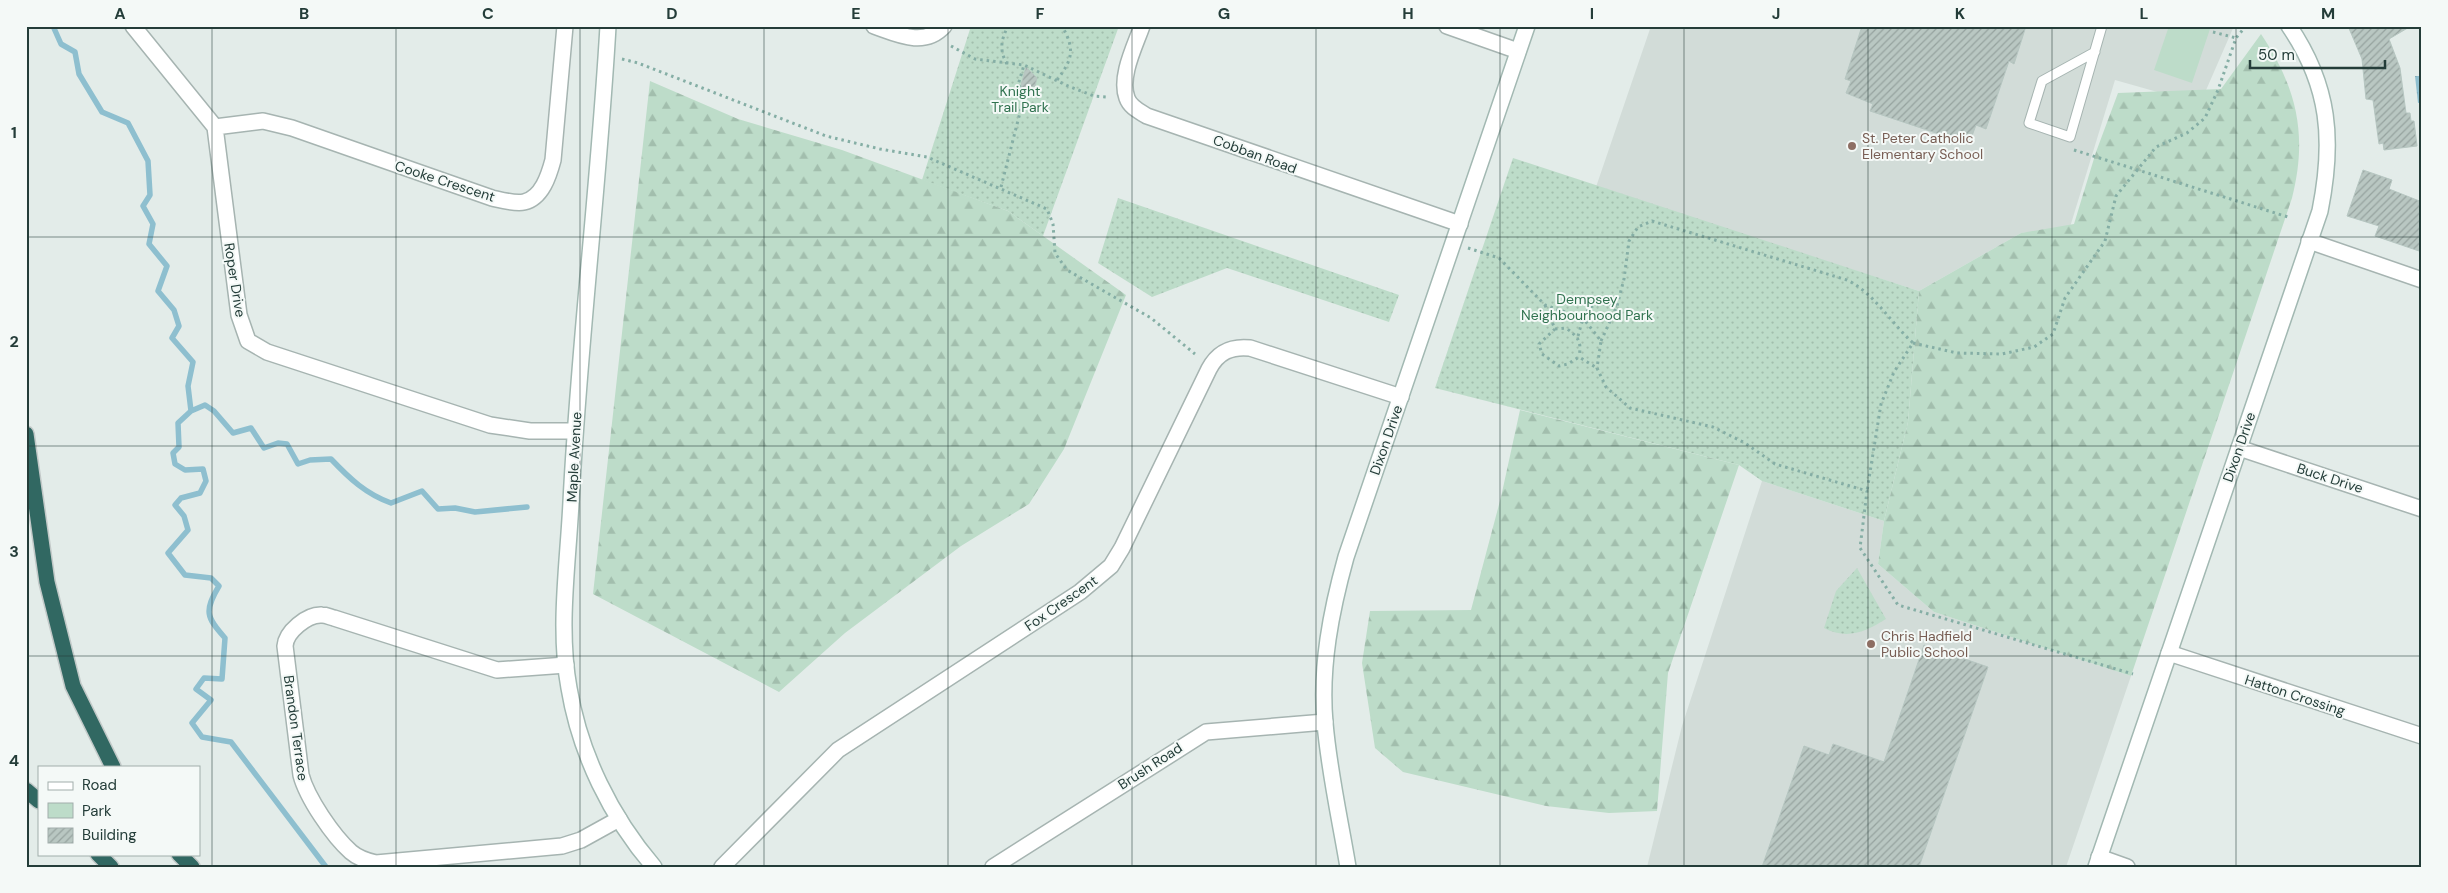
<svg xmlns="http://www.w3.org/2000/svg" width="2448" height="893" font-family="'DM Sans',sans-serif">
	<style>
		.built { fill: #d2dcd8 }
		.green { fill: url(#green-dots) }
		.forest { fill: url(#forest-firs) }
		.pitch { fill: #bddcc9 }
		.water { fill: url(#water-ripples) }
		.lines { fill: none; stroke-linecap: round; stroke-linejoin: round }
		.stream { stroke: #8ebfcf; stroke-width: 5.5 }
		.building { fill: url(#building-hatch); stroke: #b6c6c1 }
		.lane-casing { stroke: #a6b4b1; stroke-width: 11 }
		.street-casing { stroke: #a6b4b1; stroke-width: 18 }
		.secondary-casing { stroke: #a2b8b2; stroke-width: 18 }
		.highway-casing { stroke: #c2c9c8; stroke-width: 18 }
		.path { stroke: #85aea5; stroke-width: 3; stroke-dasharray: 2.5 4; stroke-linecap: butt }
		.lane { stroke: #fff; stroke-width: 9 }
		.street { stroke: #fff; stroke-width: 15 }
		.secondary { stroke: #fff; stroke-width: 15 }
		.highway { stroke: #316862; stroke-width: 15 }
		.grid { fill: none; stroke: #243d39; stroke-width: 1; stroke-opacity: 0.55 }
		.education-dot { fill: #8d6e63; stroke: #f4f9f7; stroke-width: 2 }
		.labels { text-anchor: middle; dominant-baseline: central; stroke-width: 4; stroke-linejoin: round; paint-order: stroke }
		.park-label { font-size: 14px; fill: #30724f; stroke: #f4f9f7 }
		.education-label { font-size: 14px; fill: #785e54; stroke: #f4f9f7; text-anchor: start }
		.street-label { font-size: 14px; fill: #243d39; stroke: #f4f9f7 }
		.neatline { fill: none; stroke: #243d39; stroke-width: 2 }
		.grid-label { font-size: 16px; text-anchor: middle; font-weight: bold; fill: #243d39 }
	</style>
	<defs>
		<pattern id="green-dots" width="8" height="8" patternUnits="userSpaceOnUse" patternTransform="scale(1.25)"><rect width="8" height="8" fill="#bddcc9"/><path d="M2 2h.1M6 6h.1" fill="none" stroke="#a2bead" stroke-width="1.8" stroke-linecap="round"/></pattern>
		<pattern id="forest-firs" width="22" height="20" patternUnits="userSpaceOnUse" patternTransform="scale(1.25)"><rect width="22" height="20" fill="#bddcc9"/><path d="M5 1l3.5 6h-7zM16 11l3.5 6h-7z" fill="#a2bead"/></pattern>
		<pattern id="water-ripples" width="26" height="14" patternUnits="userSpaceOnUse" patternTransform="scale(1.25)"><rect width="26" height="14" fill="#8ebfcf"/><path d="M2 4q2-2 4 0t4 0M15 11q2-2 4 0t4 0" fill="none" stroke="#749ca9"/></pattern>
		<pattern id="building-hatch" width="6" height="6" patternUnits="userSpaceOnUse" patternTransform="scale(1.25)"><rect width="6" height="6" fill="#b9c7c2"/><path d="M-1 1l2-2M0 6l6-6M5 7l2-2" fill="none" stroke="#96a39f"/></pattern>
	</defs>
	<rect width="100%" height="100%" fill="#e3ece9"/>
	<path class="built" d="M 1651,26 L 2234,26 L 2200,104 L 2115,80 L 2070,227 L 2021,233 L 1919,291 L 1596,187 Z
		M 1762,481 L 1884,521 L 1878,564 L 1934,612 L 2131,676 L 2066,867 L 1647,867 L 1682,726 Z"/>
	<path class="green" d="M 971,26 L 1119,26 L 1043,236 L 1008,211 L 922,180 Z
		M 1513,158 L 1919,291 L 1908,422 L 1884,521 L 1762,481 L 1739,465 L 1435,388 Z
		M 1118,198 L 1399,295 L 1389,322 L 1227,268 L 1152,297 L 1098,263 Z
		M 1857,568 L 1886,619 C 1865,632 1847,640 1824,628 L 1836,591 Z"/>
	<path class="forest" d="M 2261,34 C 2297,88 2308,135 2292,198 L 2131,676 L 1934,612 L 1878,564 L 1884,521 L 1908,422 L 1919,291 L 2021,233 L 2074,224 L 2096,152 L 2118,93 L 2221,89 Z
		M 650,81 L 738,119 L 842,150 L 1008,211 L 1126,295 L 1064,449 L 1029,504 L 961,546 L 845,633 L 779,692 L 593,594 Z
		M 1520,410 L 1739,465 L 1668,673 L 1657,811 L 1609,813 L 1546,806 L 1403,772 L 1375,748 L 1362,663 L 1370,611 L 1471,610 L 1501,497 Z"/>
	<path class="pitch" d="M 2169,26 L 2211,26 L 2192,83 L 2154,70 Z"/>
	<path class="water" d="M 2415,76 L 2422,76 L 2422,102 L 2418,103 Z"/>
	<g class="lines">
		<path class="stream" d="M 53,26 L 61,44 L 75,52 L 79,74 L 102,112 L 128,123 L 148,161 L 150,195 L 143,206 L 153,224 L 149,244 L 167,266 L 158,291 L 174,310 L 179,326 L 172,338 L 193,362 L 188,386 L 191,411 L 178,423 L 179,447 L 173,453 L 175,464 L 185,470 L 203,469 L 206,481 L 200,493 L 181,498 L 175,505 L 184,516 L 188,530 L 168,553 L 185,575 L 211,578 L 219,586 C 204,611 206,617 225,638 L 222,679 L 204,678 L 196,689 L 211,700 L 192,723 L 202,737 L 231,742 L 326,867
			M 191,411 L 205,405 L 214,411 L 233,433 L 251,428 L 264,448 L 278,443 L 287,444 L 298,464 L 310,460 L 331,459 C 350,479 366,494 391,503 L 422,491 L 438,509 L 455,508 L 475,512 L 527,507"/>
	</g>
	<path class="building" d="M 1862,26 L 2026,26 L 2014,64 L 2009,61 L 1986,129 L 1976,125 L 1969,144 L 1870,111 L 1873,104 L 1846,93 L 1851,81 L 1845,79 Z
		M 2348,26 L 2411,26 L 2389,39 L 2400,68 L 2406,113 L 2410,113 L 2411,121 L 2414,121 L 2417,146 L 2384,150 L 2383,143 L 2379,144 L 2373,100 L 2366,99 L 2362,59 Z
		M 1026,67 L 1037,78 L 1035,86 L 1020,89 Z
		M 2363,170 L 2392,180 L 2389,189 L 2422,202 L 2422,252 L 2375,236 L 2379,226 L 2347,216 Z
		M 1924,645 L 1988,667 L 1919,867 L 1762,867 L 1804,746 L 1829,755 L 1833,744 L 1884,762 Z"/>
	<g class="lines">
		<defs>
			<path id="lane" d="M 2095,52 L 2042,81 L 2029,123 L 2070,137 L 2102,26"/>
			<path id="street" d="M 133,26 L 215,127 L 239,315 L 248,341 L 267,352 L 490,425 L 530,431 L 574,431
				M 874,26 C 897,34 924,48 944,26
				M 1142,26 C 1135,46 1119,77 1127,98 C 1130,107 1139,111 1147,116 L 1460,224
				M 1447,26 L 1518,51
				M 215,127 L 263,121 L 292,128 L 492,198 C 501,200 515,204 524,202 C 542,198 549,175 553,160 L 565,26
				M 2309,241 L 2422,280
				M 2239,448 L 2422,509
				M 2169,653 L 2422,736
				M 566,665 L 497,670 L 334,618 C 330,617 326,615 322,615 C 307,614 286,632 285,646 L 301,775 C 307,798 333,836 351,852 C 358,858 367,861 376,863 L 562,846 L 581,840 L 619,819
				M 2099,857 L 2127,867
				M 722,867 L 838,750 L 1080,592 L 1111,566 L 1122,548 L 1209,369 C 1218,352 1231,346 1250,348 L 1401,397
				M 993,867 L 1206,732 L 1325,722"/>
			<path id="secondary" d="M 608,26 C 599,185 579,343 571,502 C 568,564 558,628 569,688 C 580,754 611,817 654,867
				M 1348,867 C 1340,819 1329,771 1325,723 C 1320,667 1331,611 1346,557 L 1527,26
				M 2096,867 L 2320,211 C 2334,141 2330,86 2289,26"/>
			<path id="highway" d="M 26,434 L 47,582 L 73,686 L 113,767
				M 26,790 L 39,801
				M 98,854 L 111,867
				M 179,854 L 192,867"/>
		</defs>
		<use href="#lane" class="lane-casing"/>
		<use href="#street" class="street-casing"/>
		<use href="#secondary" class="secondary-casing"/>
		<use href="#highway" class="highway-casing"/>
		<path class="path" d="M 2213,32 L 2236,38
			M 951,46 L 975,59 L 1024,65 L 1068,86 L 1094,96 L 1107,97
			M 622,59 L 638,63 L 826,136 L 880,149 L 927,157 L 1047,209 L 1053,224 L 1055,253 L 1067,270 L 1151,318 L 1195,354
			M 1007,64 C 999,50 1001,40 1008,26
			M 1057,80 C 1073,59 1075,49 1062,26
			M 2074,150 L 2288,217
			M 1001,187 L 1025,93 L 1018,85 L 1024,65
			M 1468,248 L 1499,258 L 1545,305 L 1583,318 L 1601,341 L 1597,368 L 1606,387 L 1630,408 L 1713,427 L 1745,443 L 1775,464 L 1867,491 L 1860,548 L 1898,605 L 2133,674
			M 1545,305 L 1555,329 L 1539,344 L 1542,354 L 1559,366 L 1568,364 L 1579,357 L 1597,368
			M 1555,329 L 1566,328 C 1578,337 1582,341 1579,357
			M 1578,336 L 1583,318 L 1590,307 L 1601,304 L 1617,306
			M 1601,341 L 1617,306 L 1624,279 L 1629,241 L 1638,227 L 1652,221 L 1847,280 C 1874,293 1891,323 1913,343 L 1894,372 L 1881,404 L 1867,491
			M 1913,343 L 1957,353 L 2002,354 L 2034,347 L 2053,334 L 2065,298 L 2105,241 L 2116,196 L 2156,147 L 2187,133 L 2205,118 L 2218,90 L 2236,38 L 2246,26"/>
		<use href="#lane" class="lane"/>
		<use href="#street" class="street"/>
		<use href="#secondary" class="secondary"/>
		<use href="#highway" class="highway"/>
	</g>
	<path class="grid" d="M 212,26 L 212,867M 396,26 L 396,867M 580,26 L 580,867M 764,26 L 764,867M 948,26 L 948,867M 1132,26 L 1132,867M 1316,26 L 1316,867M 1500,26 L 1500,867M 1684,26 L 1684,867M 1868,26 L 1868,867M 2052,26 L 2052,867M 2236,26 L 2236,867M 26,237 L 2422,237M 26,446 L 2422,446M 26,656 L 2422,656"/>
	<g class="education-dot">
		<circle cx="1852" cy="146" r="5"/>
		<circle cx="1871" cy="644" r="5"/>
	</g>
	<g class="labels">
		<g class="park-label">
			<text x="1020" y="91">Knight<tspan x="1020" dy="16">Trail Park</tspan></text>
			<text x="1587" y="299">Dempsey<tspan x="1587" dy="16">Neighbourhood Park</tspan></text>
		</g>
		<g class="education-label">
			<text x="1862" y="138">St. Peter Catholic<tspan x="1862" dy="16">Elementary School</tspan></text>
			<text x="1881" y="636">Chris Hadfield<tspan x="1881" dy="16">Public School</tspan></text>
		</g>
		<g class="street-label">
			<text transform="translate(1255 154) rotate(20)">Cobban Road</text>
			<text transform="translate(445 181) rotate(18)">Cooke Crescent</text>
			<text transform="translate(235 280) rotate(81)">Roper Drive</text>
			<text transform="translate(1386 440) rotate(-71)">Dixon Drive</text>
			<text transform="translate(2239 447) rotate(-71)">Dixon Drive</text>
			<text transform="translate(574 457) rotate(-87)">Maple Avenue</text>
			<text transform="translate(2330 478) rotate(18)">Buck Drive</text>
			<text transform="translate(1061 603) rotate(-35)">Fox Crescent</text>
			<text transform="translate(2295 695) rotate(18)">Hatton Crossing</text>
			<text transform="translate(296 728) rotate(82)">Brandon Terrace</text>
			<text transform="translate(1150 766) rotate(-33)">Brush Road</text>
		</g>
	</g>
	<rect width="2448" height="893" fill="none" stroke="#f4f9f7" stroke-width="55"/>
	<rect x="38" y="766" width="162" height="90" fill="#f4f9f7" stroke="#a1aeab"/>
	<rect x="48" y="782" width="25" height="8" fill="#ffffff" stroke="#a1aeab"/>
	<text x="82" y="790" font-size="15" fill="#243d39">Road</text>
	<rect x="48" y="803" width="25" height="15" fill="#bddcc9" stroke="#a1aeab"/>
	<text x="82" y="816" font-size="15" fill="#243d39">Park</text>
	<rect x="48" y="828" width="25" height="15" fill="url(#building-hatch)" stroke="#a1aeab"/>
	<text x="82" y="840" font-size="15" fill="#243d39">Building</text>
	<path d="M2250 60v8h135v-8" fill="none" stroke="#243d39" stroke-width="2.5"/>
	<text x="2258" y="60" font-size="15" fill="#243d39" stroke="#f4f9f7" stroke-width="4" paint-order="stroke">50 m</text>
	<rect x="28" y="28" width="2392" height="838" class="neatline"/>
	<g class="grid-label">
		<text x="120" y="19">A</text>
		<text x="304" y="19">B</text>
		<text x="488" y="19">C</text>
		<text x="672" y="19">D</text>
		<text x="856" y="19">E</text>
		<text x="1040" y="19">F</text>
		<text x="1224" y="19">G</text>
		<text x="1408" y="19">H</text>
		<text x="1592" y="19">I</text>
		<text x="1776" y="19">J</text>
		<text x="1960" y="19">K</text>
		<text x="2144" y="19">L</text>
		<text x="2328" y="19">M</text>
		<text x="14" y="138">1</text>
		<text x="14" y="347">2</text>
		<text x="14" y="557">3</text>
		<text x="14" y="766">4</text>
	</g>
</svg>
